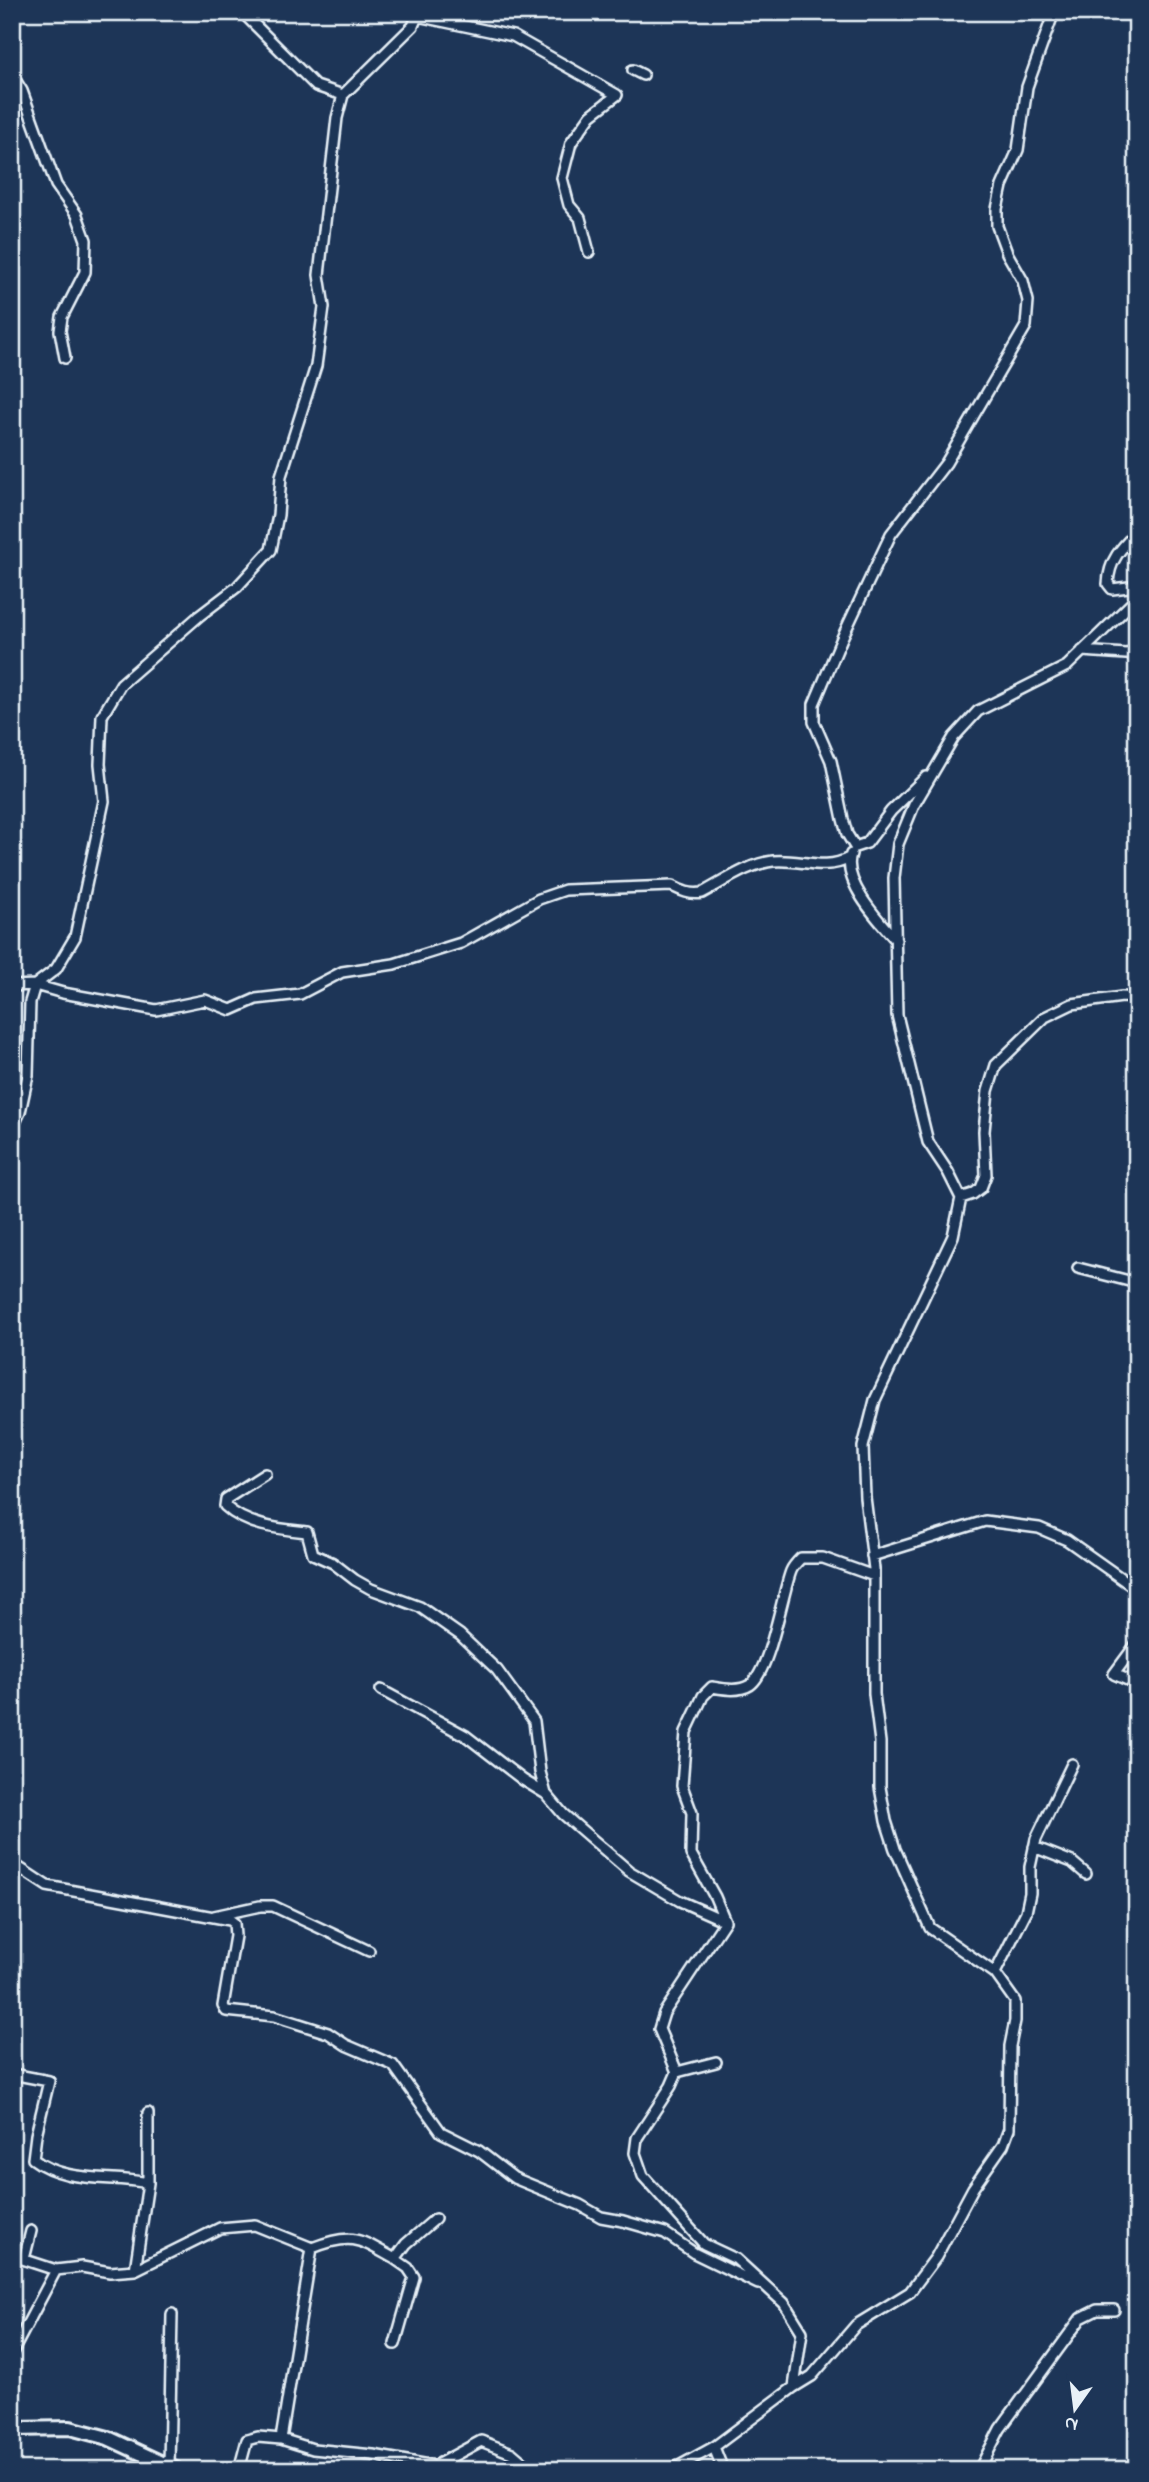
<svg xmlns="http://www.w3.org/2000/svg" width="1149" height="2482" font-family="'Indie Flower',sans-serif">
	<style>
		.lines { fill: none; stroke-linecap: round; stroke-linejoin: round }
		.street-casing { stroke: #e8f1f8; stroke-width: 14 }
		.secondary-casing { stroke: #e8f1f8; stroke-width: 18 }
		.street { stroke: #1d3557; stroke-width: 9 }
		.secondary { stroke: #1d3557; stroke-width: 12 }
	</style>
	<rect width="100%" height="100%" fill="#1d3557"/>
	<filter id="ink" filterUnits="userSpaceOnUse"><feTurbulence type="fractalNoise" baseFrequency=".0143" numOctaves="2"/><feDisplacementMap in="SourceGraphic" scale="14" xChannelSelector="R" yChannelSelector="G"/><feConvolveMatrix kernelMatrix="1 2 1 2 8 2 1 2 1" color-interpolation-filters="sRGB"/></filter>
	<g filter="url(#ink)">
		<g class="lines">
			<defs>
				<path id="street" d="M 242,12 L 316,86 L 343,95
					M 417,16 L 513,36 L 617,95 L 591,115 L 571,143 L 562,178 L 569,205 L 580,218 L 589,252
					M 633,70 L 643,75
					M 12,75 L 22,91 L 56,185 L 77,215 L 86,240 L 85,272 L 62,317 L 60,331 L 65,358
					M 1137,532 C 1121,548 1109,560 1108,584 L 1112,589 L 1137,586
					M 1082,651 L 1126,654 L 1137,651
					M 926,777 L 891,811 L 867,843 L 855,847 L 847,834 L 843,819 L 831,761 L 814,722 L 814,704 L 842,638 L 891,534 L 946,463 L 1026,326 L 1028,301 L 1023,281 L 1007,253 L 997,226 L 997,209 L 1002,186 L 1018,150 L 1027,87 L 1054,12
					M 851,854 C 841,881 879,921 896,940
					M 12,986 L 35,985 L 63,993 L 156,1010 L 205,1000 L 231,1010 L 256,999 L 300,994 L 342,972 L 394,964 L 461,943 L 539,899 L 565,890 L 672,886 C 682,891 690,895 702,893 C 723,882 748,864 773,861 C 799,858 825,872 849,858
					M 12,1129 L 20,1112 L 28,1075 L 30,1002 L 35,985 L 56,969 L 75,937 L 104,801 L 100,764 L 102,716 L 121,684 L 199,616 L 237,587 L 271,550 L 278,515 L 281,476 L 316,366 L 324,307 L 319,275 L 337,118 L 343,95 L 413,26 L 419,12
					M 961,1198 L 973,1194 L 981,1188 L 986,1175 L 984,1131 L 988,1091 L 996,1065 L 1045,1017 L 1072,1004 L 1122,997 L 1137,998
					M 1078,1268 L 1137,1283
					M 265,1474 L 226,1499 L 225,1506 C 246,1526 279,1529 307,1532 L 313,1554 L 333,1563 L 355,1580 L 371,1589 L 420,1607 L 460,1635 L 497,1670 L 534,1721 L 540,1772 L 546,1794 L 563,1814 L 629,1871 L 680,1901 L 725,1921 L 664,2013 L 659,2029 L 677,2072 L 671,2086 L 637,2138 L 635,2153 L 643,2176 L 704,2244 L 736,2259 L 784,2303 L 802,2332 L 794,2387
					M 872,1556 L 985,1521 L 1039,1528 L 1067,1540 L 1132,1586 L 1137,1592
					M 1137,1643 L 1114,1674 L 1137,1684
					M 381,1690 L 466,1736 L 523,1780 L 546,1794
					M 1034,1847 L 1072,1862 L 1086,1874
					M 12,1863 L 47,1886 L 230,1920 L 234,1923 L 235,1936 L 223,2006 L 226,2011 L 274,2016 L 328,2033 L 346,2045 L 393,2065 L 441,2132 L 479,2151 L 514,2178 L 580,2205 L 601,2217 L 623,2221 L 665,2233 L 694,2253 L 758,2284
					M 214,1916 L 260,1906 L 273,1906 L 369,1951
					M 725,1921 L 715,1897 L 691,1854 L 692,1813 L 682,1786 L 686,1732 L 703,1696 L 712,1687 C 724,1689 739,1692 750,1685 C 770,1672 782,1594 791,1571 C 793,1566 797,1562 801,1558 L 823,1558 L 874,1576
					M 995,1973 L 1026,1912 L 1030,1893 L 1030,1867 L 1036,1839 L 1072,1764
					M 677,2072 L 716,2062
					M 12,2074 L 49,2081 L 36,2135 L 33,2159 C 66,2184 110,2175 148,2183
					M 13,2256 L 56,2270 L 82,2267 L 110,2272 L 135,2270 L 220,2228 L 255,2225 L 312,2248
					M 24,2259 L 31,2231
					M 395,2259 L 408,2268 L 414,2277 L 395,2344
					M 135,2270 L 148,2183 L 148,2113
					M 12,2353 L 56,2270
					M 281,2439 L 312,2248 C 353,2232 359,2239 395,2259 L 406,2244 L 435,2219
					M 714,2447 L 723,2470
					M 169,2466 L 172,2314
					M 435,2466 L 481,2441 L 512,2453 L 532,2470
					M 239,2470 L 247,2440 L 258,2437 L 281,2439 L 313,2449 L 373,2455 L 435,2466 L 439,2470
					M 672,2470 L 714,2447 L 794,2387 L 812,2376 L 856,2325 L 910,2292 L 936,2257 L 973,2188 L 1003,2145 L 1009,2129 L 1010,2046 L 1015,2021 L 1015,2001 L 995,1973 L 930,1928 L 895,1849 L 886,1821 L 880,1787 L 880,1742 L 874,1694 L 874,1569 L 865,1497 L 863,1447 L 875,1400 L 953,1236 L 961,1198 L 948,1172 L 928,1142 L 897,1015 L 894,878 L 898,844 L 914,805 L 954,737 L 978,711 L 1067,666 L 1137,598
					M 979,2470 L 1000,2429 L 1081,2318 L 1097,2310 L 1114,2310"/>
				<path id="secondary" d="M 12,2429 L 70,2428 L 108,2438 L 177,2470"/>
			</defs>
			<use href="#street" class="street-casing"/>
			<use href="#secondary" class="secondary-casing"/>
			<use href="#street" class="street"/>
			<use href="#secondary" class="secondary"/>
		</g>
	</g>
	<rect width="1149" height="2482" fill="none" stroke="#1d3557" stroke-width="42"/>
	<rect x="21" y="21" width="1107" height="2440" fill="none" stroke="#e8f1f8" stroke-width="2.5" filter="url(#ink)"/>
	<g transform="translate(1075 2409) rotate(194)" stroke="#1d3557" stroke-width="5" paint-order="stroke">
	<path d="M0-5L12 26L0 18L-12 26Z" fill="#e8f1f8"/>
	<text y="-10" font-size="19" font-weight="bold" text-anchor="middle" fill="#e8f1f8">N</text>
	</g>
</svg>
